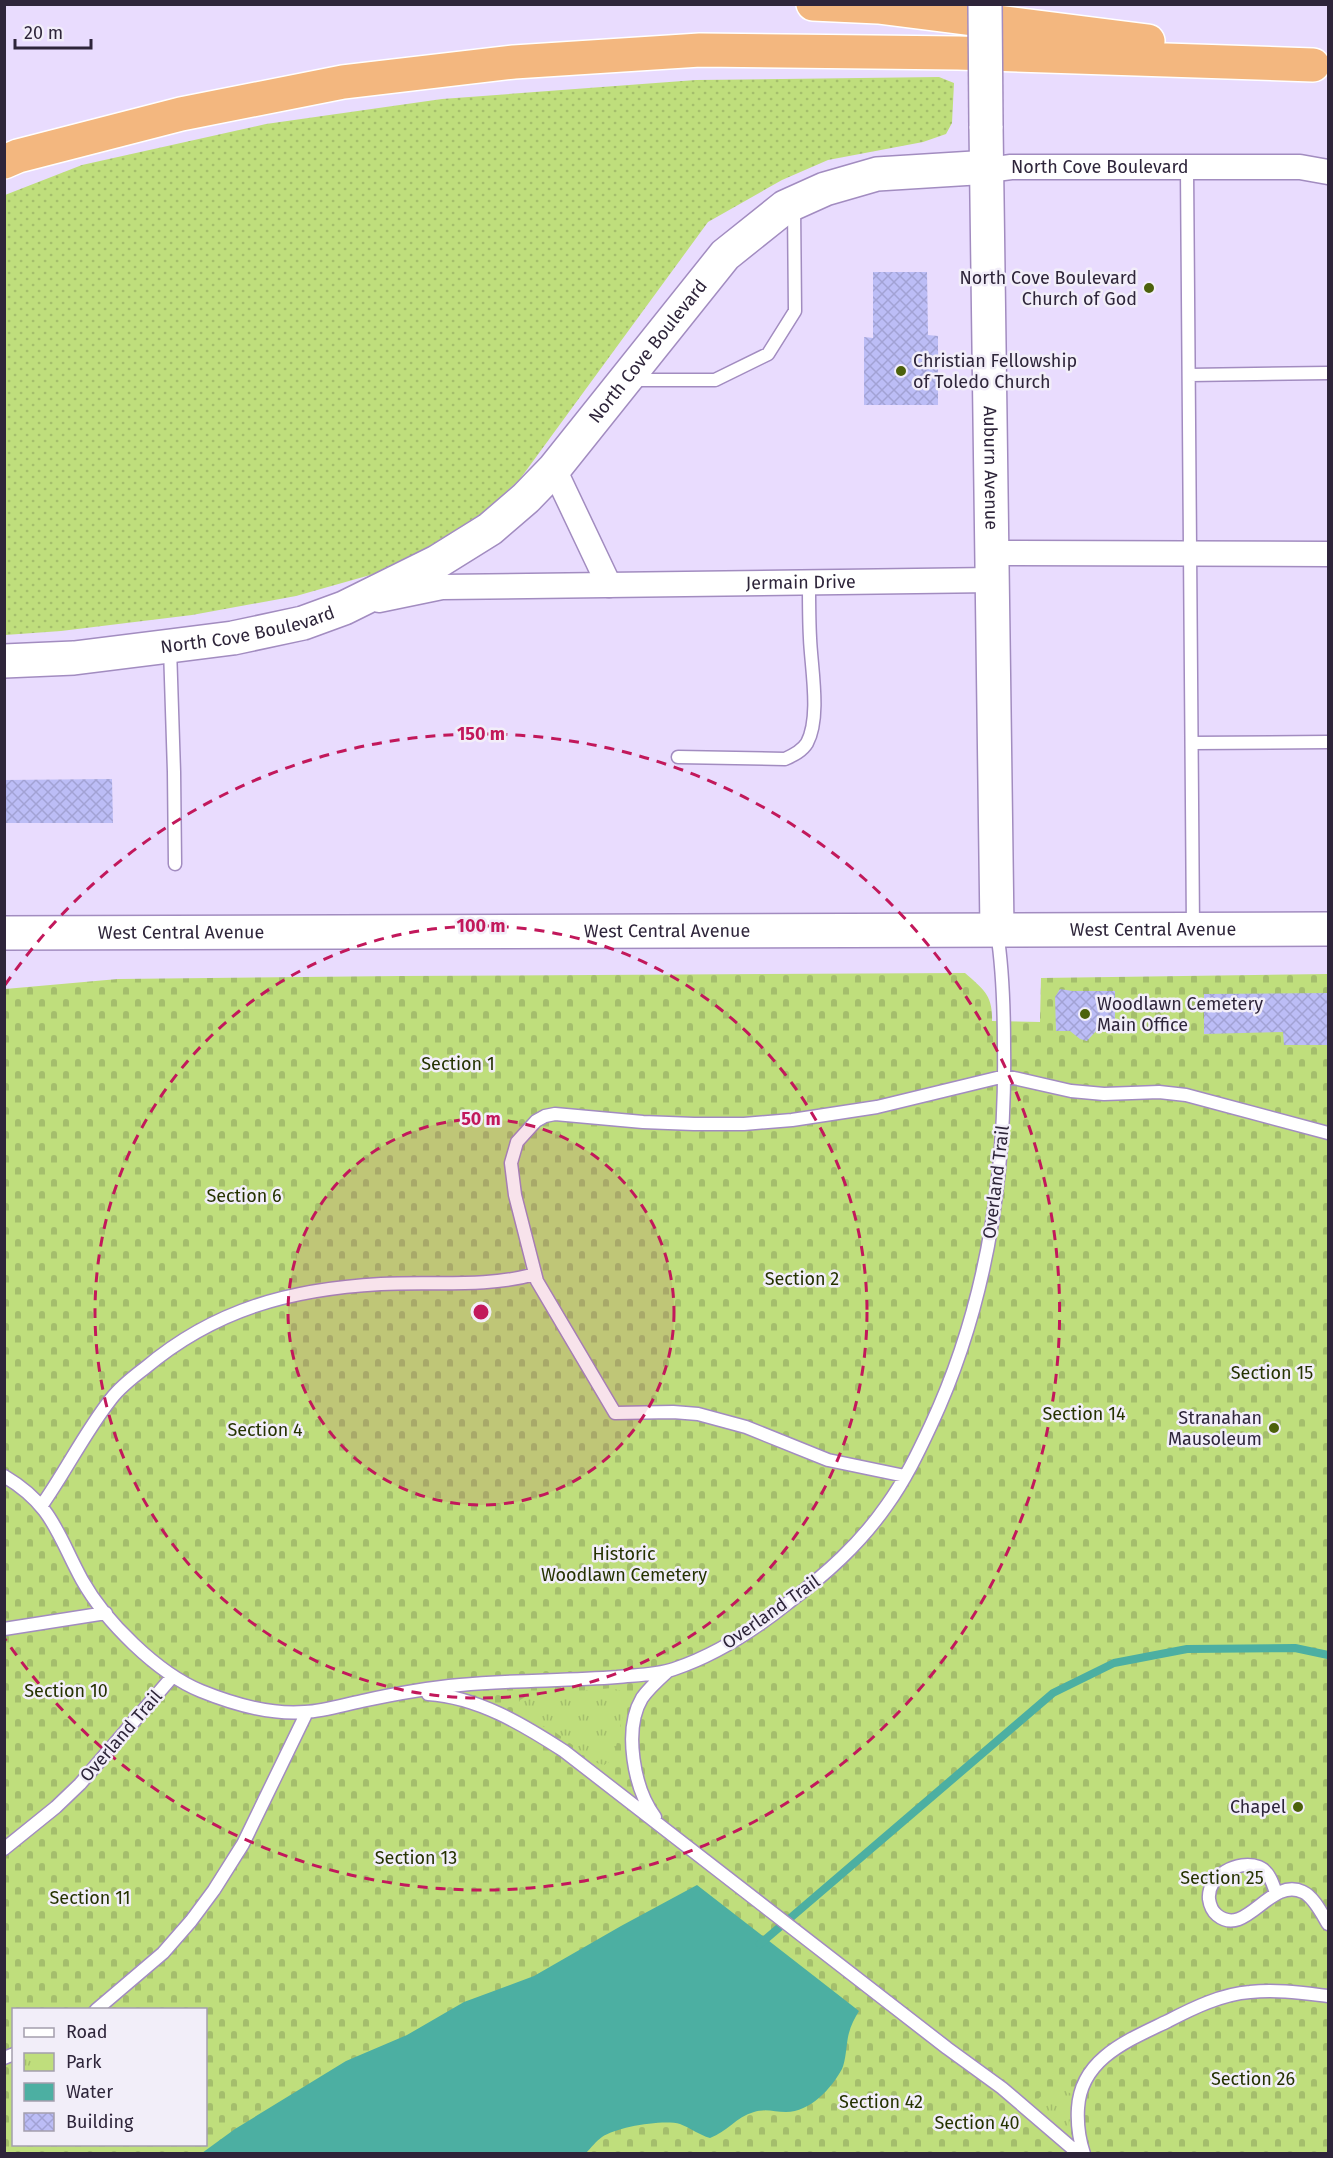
<svg xmlns="http://www.w3.org/2000/svg" width="1333" height="2158" font-family="'Fira Sans',sans-serif">
	<style>
		.grass { fill: url(#grass-dots) }
		.cemetery { fill: url(#cemetery-stones); fill-rule: evenodd }
		.park { fill: url(#park-tufts) }
		.water { fill: #4cafa2 }
		.lines { fill: none; stroke-linecap: round; stroke-linejoin: round }
		.stream { stroke: #4cafa2; stroke-width: 8 }
		.building { fill: url(#building-cross-hatch) }
		.lane-casing { stroke: #a28cc0; stroke-width: 15 }
		.street-casing { stroke: #a28cc0; stroke-width: 27 }
		.secondary-casing { stroke: #a28cc0; stroke-width: 36 }
		.highway-casing { stroke: #fff; stroke-width: 36 }
		.lane { stroke: #fff; stroke-width: 12 }
		.street { stroke: #fff; stroke-width: 24 }
		.secondary { stroke: #fff; stroke-width: 33 }
		.highway { stroke: #f3b77f; stroke-width: 33 }
		.secondary-bridge-casing { stroke: #a28cc0; stroke-width: 36; stroke-linecap: butt }
		.secondary-bridge { stroke: #fff; stroke-width: 33 }
		.ring { fill: none; stroke: #c2185b; stroke-width: 3; stroke-dasharray: 10 8 }
		.poi-dot { fill: #4c610b; stroke: #f2eef9; stroke-width: 2 }
		.labels { text-anchor: middle; dominant-baseline: central; stroke-width: 5; stroke-linejoin: round; paint-order: stroke }
		.street-label { font-size: 18px; fill: #2e253a; stroke: #f2eef9 }
		.poi-label { font-size: 18px; fill: #2e253a; stroke: #f2eef9; text-anchor: end }
		.park-label { font-size: 18px; fill: #253200; stroke: #f2eef9 }
		.centre { fill: #c2185b; stroke: #f2eef9; stroke-width: 3 }
		.ring-label { font-size: 18px; text-anchor: middle; font-weight: bold; fill: #c2185b; stroke: #f2eef9; stroke-width: 5; stroke-linejoin: round; paint-order: stroke }
	</style>
	<defs>
		<pattern id="grass-dots" width="8" height="8" patternUnits="userSpaceOnUse" patternTransform="scale(1.5)"><rect width="8" height="8" fill="#bfde7c"/><path d="M2 2h.1M6 6h.1" fill="none" stroke="#a4be6c" stroke-width="1.8" stroke-linecap="round"/></pattern>
		<pattern id="cemetery-stones" width="16" height="16" patternUnits="userSpaceOnUse" patternTransform="scale(1.5)"><rect width="16" height="16" fill="#bfde7c"/><path d="M2 7V4a2 2 0 0 1 4 0v3zM10 15v-3a2 2 0 0 1 4 0v3z" fill="#a4be6c"/></pattern>
		<pattern id="park-tufts" width="24" height="20" patternUnits="userSpaceOnUse" patternTransform="scale(1.5)"><rect width="24" height="20" fill="#bfde7c"/><path d="M3 7l-1-3M5 7V3M7 7l1-3M15 17l-1-3M17 17v-4M19 17l1-3" fill="none" stroke="#a4be6c"/></pattern>
		<pattern id="building-cross-hatch" width="8" height="8" patternUnits="userSpaceOnUse" patternTransform="scale(1.5)"><rect width="8" height="8" fill="#bcbdf6"/><path d="M0 0l8 8M0 8l8-8" fill="none" stroke="#a2a2d4"/></pattern>
	</defs>
	<rect width="100%" height="100%" fill="#e9dcfe"/>
	<path class="grass" d="M 939,77 L 954,83 L 952,123 L 946,134 L 923,142 L 828,160 L 782,180 L 708,222 L 520,479 L 484,512 L 395,568 L 296,596 L 192,615 L 61,631 L 5,635 L 5,195 L 82,165 L 266,124 L 442,99 L 696,80 Z"/>
	<path class="cemetery" d="M 965,973 C 983,989 993,995 992,1021 L 1040,1022 L 1041,978 L 1328,974 L 1328,2153 L 5,2154 L 5,989 L 118,979 L 399,976 ZM 14,2010 L 206,2010 L 206,2144 L 14,2144 Z"/>
	<path class="park" d="M 612,1688 L 624,1692 L 626,1701 L 613,1760 L 604,1765 L 597,1763 L 555,1732 L 526,1717 L 517,1707 L 520,1700 L 527,1696 Z
		M 1063,2090 L 1072,2094 L 1073,2109 L 1068,2126 L 1065,2128 L 1036,2104 C 1039,2093 1052,2091 1063,2090 Z"/>
	<path class="water" d="M 697,1885 L 859,2011 C 854,2019 850,2027 848,2037 C 846,2047 846,2060 842,2069 C 831,2089 810,2112 786,2112 C 775,2112 765,2108 754,2112 C 736,2117 727,2132 710,2138 C 699,2135 691,2128 680,2124 C 664,2119 616,2127 602,2137 C 596,2141 591,2148 586,2153 L 202,2153 L 235,2129 L 346,2061 L 407,2035 L 464,2002 L 534,1976 L 621,1926 Z"/>
	<g class="lines">
		<path class="stream" d="M 760,1944 L 1053,1693 L 1114,1663 L 1187,1649 L 1295,1648 L 1328,1655"/>
	</g>
	<path class="building" d="M 873,272 L 927,272 L 928,335 L 938,336 L 938,405 L 864,405 L 864,337 L 873,338 Z
		M 112,779 L 113,823 L 4,823 L 4,780 Z
		M 1060,989 L 1072,991 L 1115,991 L 1115,1030 L 1097,1030 L 1087,1041 L 1080,1039 L 1070,1031 L 1056,1031 L 1055,997 Z
		M 1329,993 L 1329,1045 L 1284,1045 L 1283,1032 L 1204,1034 L 1204,994 Z"/>
	<g class="lines">
		<defs>
			<path id="lane" d="M 1187,169 L 1193,929
				M 1189,375 L 1328,373
				M 632,380 L 715,380 L 768,354 L 795,311 L 794,206
				M 170,648 L 174,772 L 175,864
				M 1192,743 L 1328,742
				M 678,757 L 785,759 C 794,755 802,751 807,743 C 821,717 811,667 810,638 C 809,620 809,601 809,583
				M 4,1476 C 53,1505 57,1534 82,1580 C 105,1621 157,1673 201,1691 C 233,1704 270,1715 305,1712 C 324,1711 343,1705 362,1701 C 394,1694 427,1688 460,1685 C 512,1680 564,1681 617,1677 C 636,1675 656,1675 674,1669 C 716,1655 753,1631 788,1603 C 826,1574 860,1544 887,1505 C 905,1480 918,1453 931,1425 C 986,1307 1006,1177 1004,1047 C 1004,1008 1003,971 997,932
				M 905,1476 L 828,1460 L 746,1427 L 698,1414 L 673,1412 L 615,1413 L 537,1281 L 515,1195 L 511,1163 L 517,1142 L 536,1121 L 545,1116 L 555,1114 L 643,1122 L 694,1124 L 744,1124 L 792,1120 L 877,1107 L 1005,1076 L 1071,1091 L 1104,1094 L 1159,1092 L 1186,1095 L 1328,1133
				M 42,1505 C 66,1471 85,1432 111,1399 C 120,1387 133,1377 145,1368 C 215,1309 291,1289 381,1284 C 430,1281 487,1288 535,1274
				M 4,1629 L 106,1613
				M 428,1694 C 478,1697 524,1725 564,1751 L 947,2048 L 1002,2088 L 1079,2154
				M 655,1817 C 634,1789 623,1730 642,1698 C 649,1688 658,1680 668,1671
				M 4,1849 L 56,1807 L 80,1784 L 172,1677
				M 1276,1893 C 1273,1884 1269,1871 1259,1867 C 1238,1859 1207,1876 1209,1899 C 1210,1906 1212,1911 1217,1915 C 1246,1939 1270,1876 1303,1892 C 1314,1897 1322,1914 1328,1924
				M 96,2010 L 163,1953 L 191,1921 L 214,1890 L 243,1844 L 307,1712
				M 4,2058 L 14,2054
				M 1084,2154 C 1079,2139 1077,2124 1078,2108 C 1081,2058 1129,2040 1168,2021 C 1193,2008 1222,1994 1250,1992 C 1276,1989 1303,1993 1328,1996"/>
			<g id="street">
				<path id="s1" d="M 988,170 L 1011,167 L 1300,167 L 1328,172"/>
				<path d="M 554,469 L 609,585"/>
				<path d="M 993,553 L 1328,554"/>
				<path id="s2" d="M 379,600 L 442,587 L 993,580"/>
			</g>
			<g id="secondary">
				<path id="s3" d="M 986,126 L 997,930"/>
				<path id="s4" d="M 4,661 L 74,658 L 170,646 L 233,638 L 303,623 L 344,608 L 437,562 L 490,529 L 526,498 L 554,469 L 725,255 L 785,207 L 825,189 L 877,174 L 974,168 L 988,170"/>
				<path id="s5" d="M 4,933 L 1328,929"/>
			</g>
			<path id="highway" d="M 813,4 L 878,7 L 1148,41
				M 4,162 L 18,156 L 181,114 L 343,82 L 514,62 L 700,50 L 958,53 L 1313,65"/>
		</defs>
		<use href="#lane" class="lane-casing"/>
		<use href="#street" class="street-casing"/>
		<use href="#secondary" class="secondary-casing"/>
		<use href="#highway" class="highway-casing"/>
		<use href="#lane" class="lane"/>
		<use href="#street" class="street"/>
		<use href="#secondary" class="secondary"/>
		<use href="#highway" class="highway"/>
		<defs>
			<path id="secondary-bridge" d="M 985,4 L 986,126"/>
		</defs>
		<use href="#secondary-bridge" class="secondary-bridge-casing"/>
		<use href="#secondary-bridge" class="secondary-bridge"/>
	</g>
	<circle cx="481" cy="1312" r="193" fill="#c2185b" fill-opacity=".12"/>
	<g class="ring">
		<circle cx="481" cy="1312" r="193"/>
		<circle cx="481" cy="1312" r="386"/>
		<path d="M5 985A578 578 0 1 1 5 1639"/>
	</g>
	<g class="poi-dot">
		<circle cx="1149" cy="288" r="6"/>
		<circle cx="901" cy="371" r="6"/>
		<circle cx="1085" cy="1014" r="6"/>
		<circle cx="1274" cy="1428" r="6"/>
		<circle cx="1298" cy="1807" r="6"/>
	</g>
	<g class="labels">
		<g class="street-label">
			<text stroke="none"><textPath href="#s1" startOffset="112">North Cove Boulevard</textPath></text>
			<text stroke="none"><textPath href="#s4" startOffset="750">North Cove Boulevard</textPath></text>
			<text stroke="none"><textPath href="#s3" startOffset="342">Auburn Avenue</textPath></text>
			<text stroke="none"><textPath href="#s2" startOffset="423">Jermain Drive</textPath></text>
			<text stroke="none"><textPath href="#s4" startOffset="246">North Cove Boulevard</textPath></text>
			<text stroke="none"><textPath href="#s5" startOffset="1149">West Central Avenue</textPath></text>
			<text stroke="none"><textPath href="#s5" startOffset="177">West Central Avenue</textPath></text>
			<text stroke="none"><textPath href="#s5" startOffset="663">West Central Avenue</textPath></text>
			<text transform="translate(996 1182) rotate(-83)">Overland Trail</text>
			<text transform="translate(771 1612) rotate(-35)">Overland Trail</text>
			<text transform="translate(121 1736) rotate(-49)">Overland Trail</text>
		</g>
		<g class="poi-label">
			<text x="1137" y="278">North Cove Boulevard<tspan x="1137" dy="21">Church of God</tspan></text>
			<text x="913" y="361" text-anchor="start">Christian Fellowship<tspan x="913" dy="21">of Toledo Church</tspan></text>
			<text x="1097" y="1004" text-anchor="start">Woodlawn Cemetery<tspan x="1097" dy="21">Main Office</tspan></text>
			<text x="1262" y="1418">Stranahan<tspan x="1262" dy="21">Mausoleum</tspan></text>
			<text x="1286" y="1807">Chapel</text>
		</g>
		<g class="park-label">
			<text x="458" y="1064">Section 1</text>
			<text x="244" y="1196">Section 6</text>
			<text x="802" y="1279">Section 2</text>
			<text x="1272" y="1373">Section 15</text>
			<text x="1084" y="1414">Section 14</text>
			<text x="265" y="1430">Section 4</text>
			<text x="624" y="1554">Historic<tspan x="624" dy="21">Woodlawn Cemetery</tspan></text>
			<text x="66" y="1691">Section 10</text>
			<text x="416" y="1858">Section 13</text>
			<text x="1222" y="1878">Section 25</text>
			<text x="90" y="1898">Section 11</text>
			<text x="1253" y="2079">Section 26</text>
			<text x="881" y="2102">Section 42</text>
			<text x="977" y="2123">Section 40</text>
		</g>
	</g>
	<circle cx="481" cy="1312" r="9" class="centre"/>
	<g class="ring-label">
		<text x="481" y="740">150 m</text>
		<text x="481" y="932">100 m</text>
		<text x="481" y="1125">50 m</text>
	</g>
	<rect width="1333" height="2158" fill="none" stroke="#2e253a" stroke-width="12"/>
	<rect x="12" y="2008" width="195" height="138" fill="#f2eef9" stroke="#a49ead" stroke-width="1.5"/>
	<rect x="24" y="2028" width="30" height="9" fill="#ffffff" stroke="#a49ead" stroke-width="1.5"/>
	<text x="66" y="2038" font-size="18" fill="#2e253a">Road</text>
	<rect x="24" y="2053" width="30" height="18" fill="url(#park-tufts)" stroke="#a49ead" stroke-width="1.5"/>
	<text x="66" y="2068" font-size="18" fill="#2e253a">Park</text>
	<rect x="24" y="2083" width="30" height="18" fill="#4cafa2" stroke="#a49ead" stroke-width="1.5"/>
	<text x="66" y="2098" font-size="18" fill="#2e253a">Water</text>
	<rect x="24" y="2113" width="30" height="18" fill="url(#building-cross-hatch)" stroke="#a49ead" stroke-width="1.5"/>
	<text x="66" y="2128" font-size="18" fill="#2e253a">Building</text>
	<path d="M15 39v9h76v-9" fill="none" stroke="#2e253a" stroke-width="3"/>
	<text x="24" y="39" font-size="18" fill="#2e253a" stroke="#f2eef9" stroke-width="4.5" paint-order="stroke">20 m</text>
</svg>
